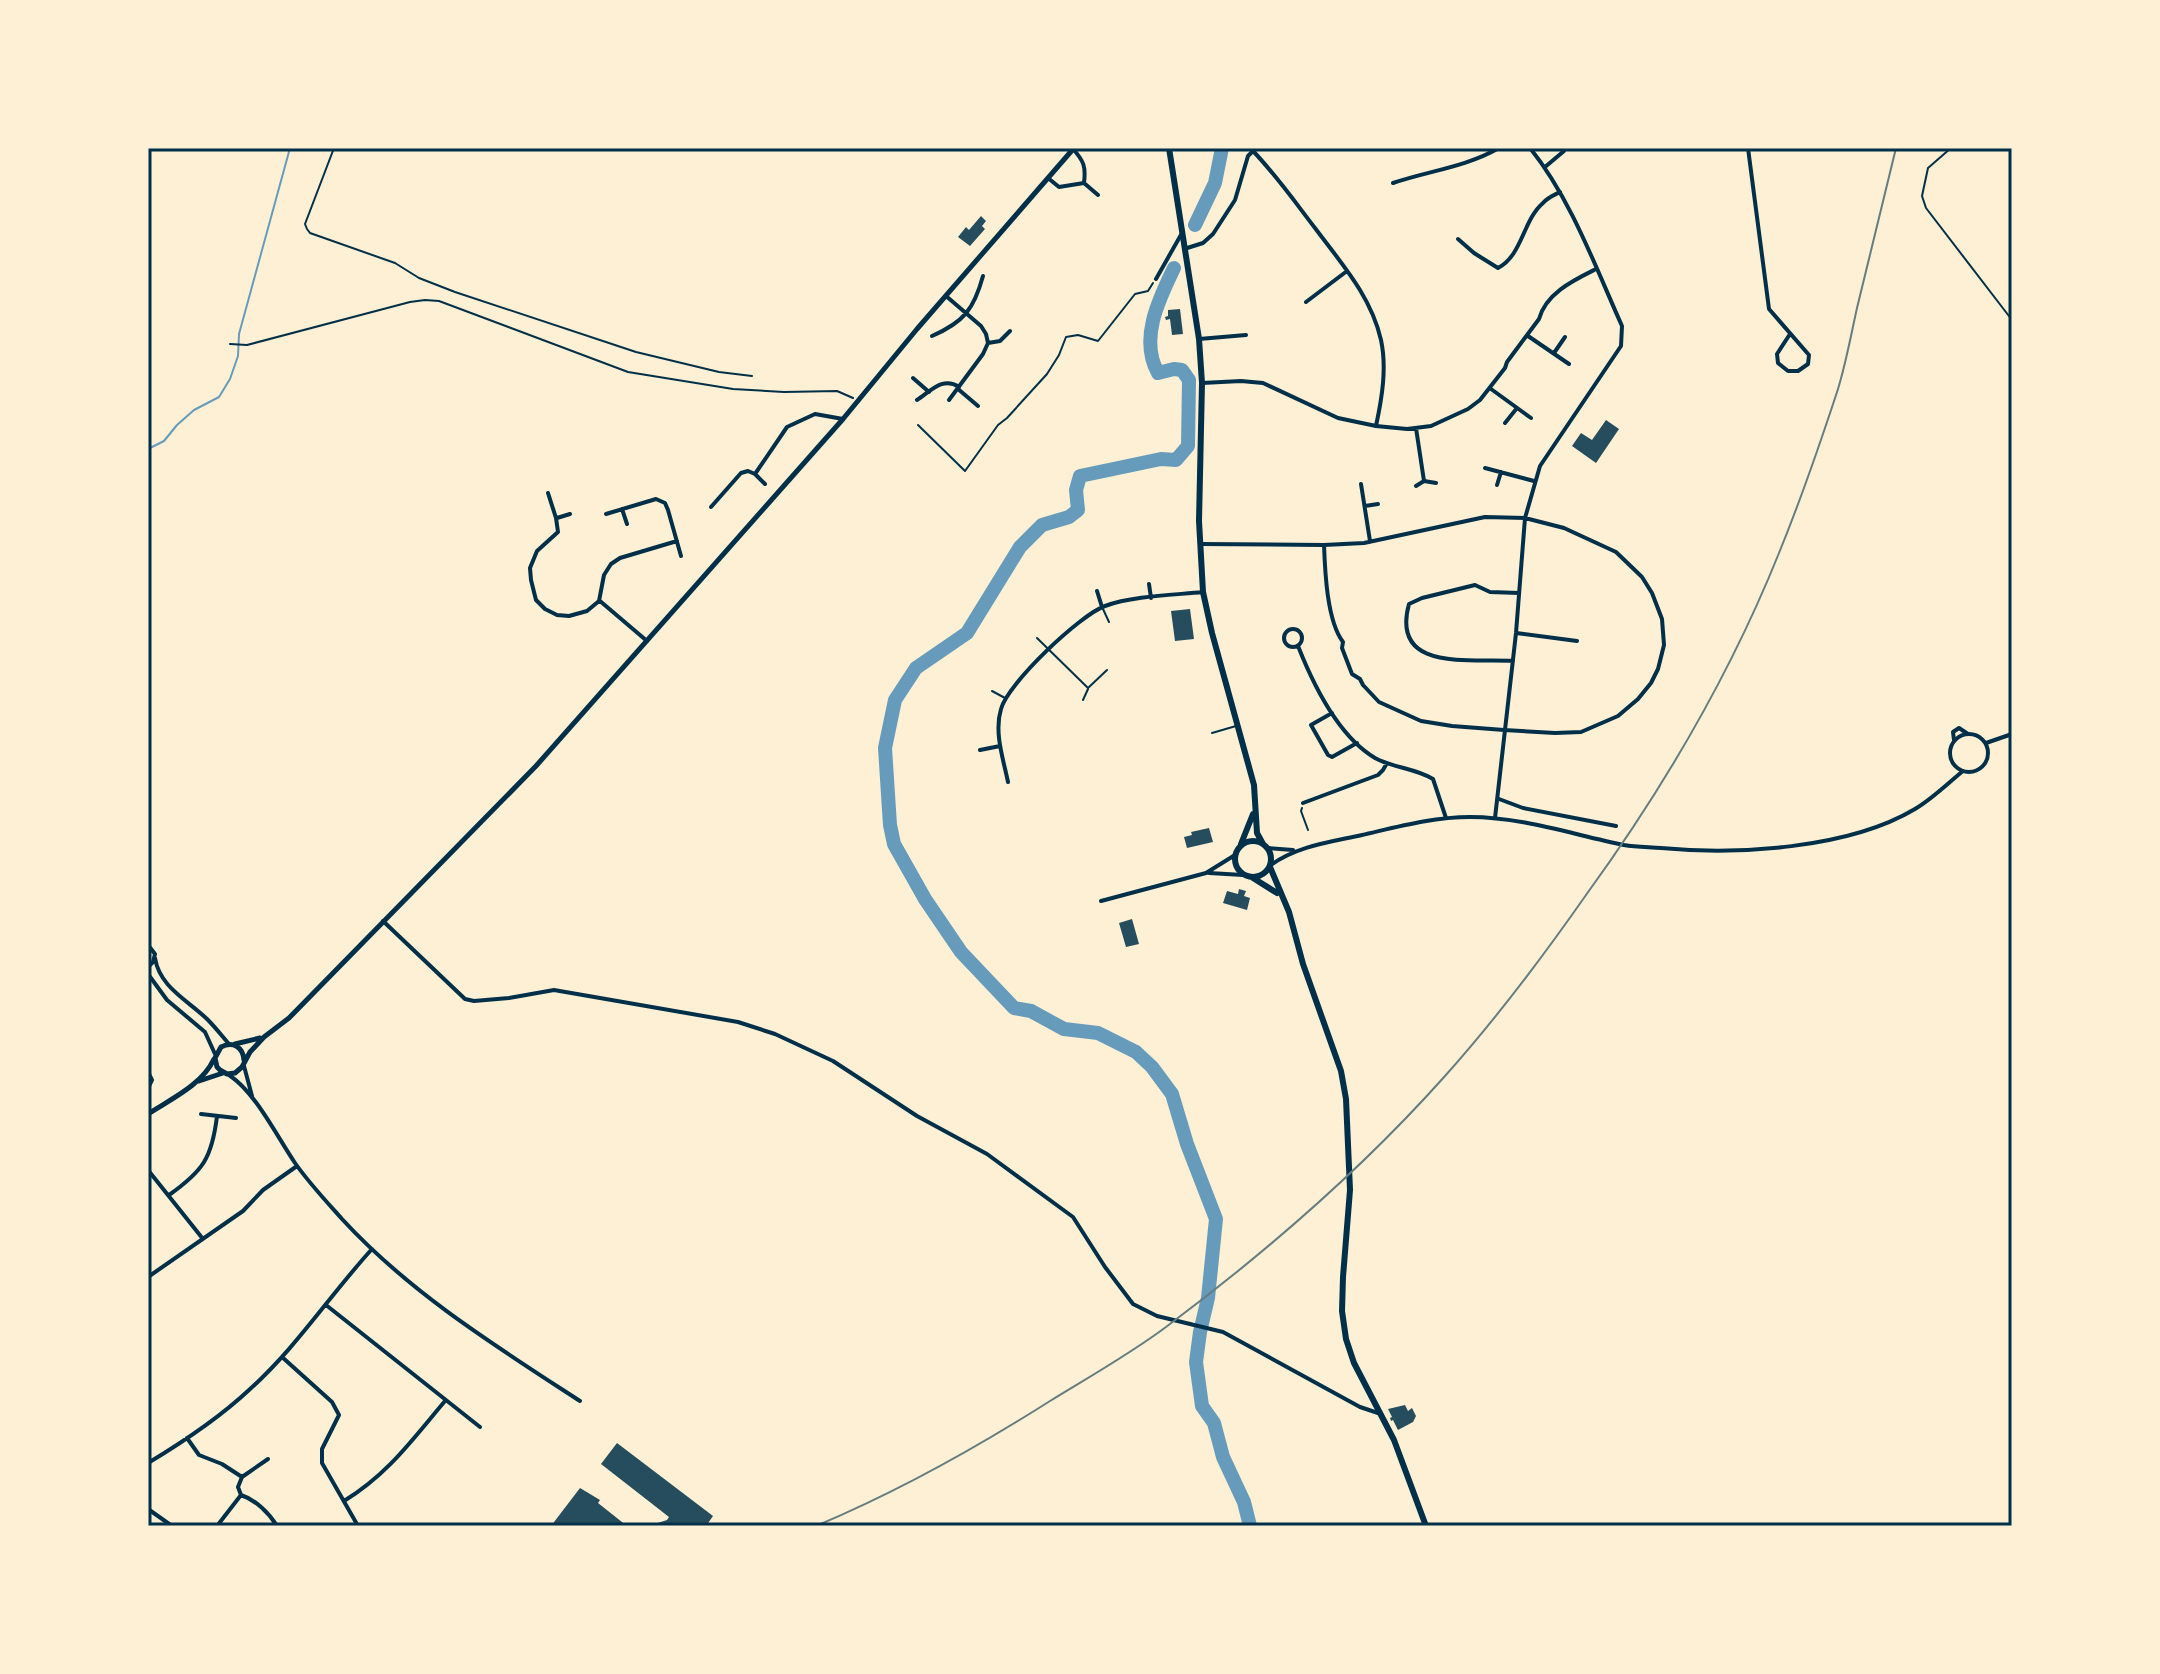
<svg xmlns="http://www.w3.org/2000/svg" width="2160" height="1674" font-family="Manrope,sans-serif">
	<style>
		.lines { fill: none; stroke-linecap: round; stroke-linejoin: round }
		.stream { stroke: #669bbc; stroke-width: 2 }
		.river { stroke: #669bbc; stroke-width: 14 }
		.building { fill: #264d5e }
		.path { stroke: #003049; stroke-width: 2 }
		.service { stroke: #003049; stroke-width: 2 }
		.minor { stroke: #003049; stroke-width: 4 }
		.tertiary { stroke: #003049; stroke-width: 4 }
		.secondary { stroke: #003049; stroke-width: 5 }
		.primary { stroke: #003049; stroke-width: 6 }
		.rail { stroke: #657d81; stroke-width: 2 }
		.neatline { fill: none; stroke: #003049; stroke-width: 3 }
	</style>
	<rect width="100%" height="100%" fill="#fdf0d5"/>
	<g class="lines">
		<path class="stream" d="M 148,449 L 164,441 L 177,425 L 194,410 L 219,397 L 230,379 L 238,356 L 239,334 L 290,148"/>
		<path class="river" d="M 1195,225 L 1215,183 L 1222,148
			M 1174,268 C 1159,299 1139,339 1158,373 L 1174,369 L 1182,370 L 1189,380 L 1188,446 L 1176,460 L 1161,459 L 1080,476 L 1076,490 L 1078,510 L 1069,517 L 1042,525 L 1020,547 L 967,633 L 916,668 L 895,700 L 885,748 L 890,825 L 894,844 L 925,899 L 961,952 L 1014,1008 L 1031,1011 L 1064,1029 L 1098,1033 L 1136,1052 L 1152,1067 L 1172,1094 L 1187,1144 L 1216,1219 L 1208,1298 L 1200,1332 L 1196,1362 L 1202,1406 L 1214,1423 L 1223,1457 L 1244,1502 L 1250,1526"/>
	</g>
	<path class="building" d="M 981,216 L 986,221 L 982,226 L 985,229 L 970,246 L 958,237 L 966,227 L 969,230 Z
		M 1180,309 L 1183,334 L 1172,335 L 1170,319 L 1166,320 L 1165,317 L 1168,316 L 1168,310 Z
		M 1606,420 L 1619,429 L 1596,463 L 1572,446 L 1581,433 L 1592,440 Z
		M 1190,609 L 1194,639 L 1175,641 L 1171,611 Z
		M 1209,828 L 1213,842 L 1187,848 L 1184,837 L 1192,835 L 1191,832 Z
		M 1239,889 L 1246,891 L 1244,896 L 1250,898 L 1247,910 L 1223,903 L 1227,891 L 1238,894 Z
		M 1132,919 L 1139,944 L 1126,947 L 1119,923 Z
		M 1405,1405 L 1408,1411 L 1412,1408 L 1416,1416 L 1413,1422 L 1398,1430 L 1393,1420 L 1391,1421 L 1390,1418 L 1392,1417 L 1388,1409 Z
		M 617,1443 L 713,1516 L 706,1526 L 648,1526 L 667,1520 L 669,1517 L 601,1464 Z
		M 580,1488 L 600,1500 L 598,1503 L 627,1526 L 585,1526 L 582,1524 L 580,1526 L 551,1526 Z"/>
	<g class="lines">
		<path class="path" d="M 334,148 L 305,224 L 307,229 L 310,233 L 395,263 L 419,278 L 455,292 L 636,352 L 719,372 L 752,376
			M 230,344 L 247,345 L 410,302 L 425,300 L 439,301 L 628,372 L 733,389 L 784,392 L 837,391 L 853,398
			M 918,425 L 965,471 L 998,425 L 1007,418 L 1047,374 L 1059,355 L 1066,337 L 1078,335 L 1098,341 L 1135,294 L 1148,291 L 1153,283
			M 1302,808 L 1301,811 L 1308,830"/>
		<path class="service" d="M 1951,148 L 1928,168 L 1922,196 L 1926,208 L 2012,320
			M 1103,609 L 1109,622
			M 1037,638 L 1088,688 L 1107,670
			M 992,691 L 1005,698
			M 1083,700 L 1088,689
			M 1212,733 L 1236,726"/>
		<path class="minor" d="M 1748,148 L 1769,309 L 1809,355 L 1808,364 L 1798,371 L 1788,371 L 1778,363 L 1777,354 L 1790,334
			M 1253,151 C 1276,175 1295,202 1315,228 C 1341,263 1371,296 1381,340 C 1387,368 1382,398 1376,426
			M 1545,167 L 1564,151 L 1564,148
			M 1048,178 L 1059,187 L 1084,183 C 1086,167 1084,161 1073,149
			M 1084,183 L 1098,195
			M 1393,183 C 1428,171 1466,167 1499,148
			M 1458,239 L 1474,253 L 1498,268 C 1522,256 1523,220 1543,203 C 1547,198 1554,195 1560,192
			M 1156,279 L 1182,233
			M 946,296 L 981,326 L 986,334 L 988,343 L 983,354 L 949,400
			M 1306,302 L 1347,271
			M 932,336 C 964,322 974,309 983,276
			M 1528,336 L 1569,364
			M 1199,339 L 1246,335
			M 988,343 L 1000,341 L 1010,331
			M 1554,353 L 1565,337
			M 913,378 L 929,392
			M 1202,383 L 1241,381 L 1263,383 L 1338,418 L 1376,426 L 1407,429 L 1431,426 L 1468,409 L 1480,400 L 1505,368 L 1507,362 L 1539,319 C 1546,293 1574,280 1596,269
			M 958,389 L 978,406
			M 1491,389 L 1531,418
			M 917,400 C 931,391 943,376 959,387
			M 1505,423 L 1517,408
			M 1416,428 L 1424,481
			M 1485,468 L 1534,481
			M 755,474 L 765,484
			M 1361,484 L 1370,541
			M 1497,485 L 1501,472
			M 1416,486 L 1424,481 L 1436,483
			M 548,493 L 556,518 L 558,532 L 537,551 L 530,568 L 531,580 L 536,600 L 545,609 L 557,615 L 569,616 L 587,611 L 599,601 L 604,575 L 611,564 L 620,558 L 677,541
			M 1365,506 L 1378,504
			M 711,507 L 741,473 L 748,471 L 755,474 L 787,427 L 815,414 L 843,419
			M 622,509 L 627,524
			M 606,514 L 656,499 L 665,503 L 668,510 L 681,556
			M 557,518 L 570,514
			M 1200,544 L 1324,545 L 1364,543 L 1485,517 L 1525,518 L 1564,528 L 1616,552 L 1642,577 L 1652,593 L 1662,619 L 1664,645 L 1658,669 L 1651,683 L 1638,699 L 1618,716 L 1581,732 L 1555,733 L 1504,730 L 1452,726 L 1421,721 L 1379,702 L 1363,685 L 1360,679 L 1352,674 L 1342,648 L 1343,642 C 1327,621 1325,572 1324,545
			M 1149,584 L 1151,598
			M 1097,591 L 1102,607
			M 600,601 L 647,641
			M1284 638a9 9 0 1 1 18 0a9 9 0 1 1-18 0Z
			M 1516,633 L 1577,641
			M 1298,646 C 1313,684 1338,736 1375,758 C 1393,768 1415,768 1433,779 L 1446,818
			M 1513,661 C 1472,658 1390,673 1409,604 L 1422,598 L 1475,585 L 1490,592 L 1519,593
			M 1332,713 L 1311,725 L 1328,755 L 1332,757 L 1357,743
			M 1954,740 L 1953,732 L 1959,728 L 1968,734
			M 980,750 L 1000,746
			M 1008,782 C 1003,758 994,732 1001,709 C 1008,683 1080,615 1105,606 C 1132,596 1174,595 1203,592
			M 1499,799 L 1523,808 L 1616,826
			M 1303,803 L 1378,775 L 1383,770 L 1387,763
			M 1495,818 L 1516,633 L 1525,518 L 1540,466 L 1621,346 L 1622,326 C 1595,266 1571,199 1530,148
			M 1209,873 L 1243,875
			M 1101,901 L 1206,873 L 1235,855
			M 383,921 L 465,999 L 474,1001 L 509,998 L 554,990 L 738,1022 L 775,1034 L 833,1061 L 917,1116 L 987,1154 L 1073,1217 L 1105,1267 L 1133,1304 L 1157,1316 L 1223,1332 L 1360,1407 L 1378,1413
			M 148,945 L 155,954 L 153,962 L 148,967
			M 155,958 C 160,988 188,1000 208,1020 C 215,1027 222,1036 229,1044
			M 148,974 L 167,1000 L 205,1032 L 215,1054
			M 244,1066 L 252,1096
			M 148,1072 L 152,1080 L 148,1088
			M 229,1075 C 256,1093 276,1135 295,1163 C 309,1183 326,1201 342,1219 C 410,1293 497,1347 580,1401
			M 201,1114 L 236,1118
			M 148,1170 L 203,1239
			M 169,1195 C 203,1171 212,1158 217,1116
			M 148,1277 L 243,1211 L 263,1190 L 297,1166
			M 326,1305 L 480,1427
			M 282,1357 L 332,1402 L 339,1415 L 322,1449 L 322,1463 L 358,1526
			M 187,1438 L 199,1455 L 222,1464 L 242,1477 L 238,1487 L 241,1495
			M 148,1463 C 183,1442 219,1418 249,1390 C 296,1348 330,1295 372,1249
			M 242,1477 L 268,1459
			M 241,1495 C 256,1500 269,1513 277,1526
			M 344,1501 C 388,1474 412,1440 445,1401
			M 148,1509 L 172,1526
			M 217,1526 L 241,1495"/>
		<path class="tertiary" d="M 1184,249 L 1203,243 L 1213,234 L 1235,200 L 1248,156 L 1256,148
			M1950 753a19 19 0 1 1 38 0a19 19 0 1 1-38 0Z
			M 1986,743 L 2012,734
			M 1268,848 L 1293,850
			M 1271,865 C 1297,846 1331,842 1362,835 C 1397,827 1433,817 1470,817 C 1522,817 1574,835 1624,845 C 1636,847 1649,847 1661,848 C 1737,855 1848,849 1915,809 C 1932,799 1947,784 1963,771"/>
		<path class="secondary" d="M 235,1044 L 260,1038
			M 244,1060 C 243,1047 233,1041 221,1047 L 215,1058 L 217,1067 L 220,1070 L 227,1074 L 235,1073 L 242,1067 L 250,1052 L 264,1037 L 289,1018 L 536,766 L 843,419 L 917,329 L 1074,148
			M 199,1081 L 223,1073
			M 148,1114 C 171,1099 202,1085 214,1059"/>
		<path class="primary" d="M 1169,148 L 1199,339 L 1202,383 L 1199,521 L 1203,592 L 1212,633 L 1254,785 L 1257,833 L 1263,844
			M1235 859a18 18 0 1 1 36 0a18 18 0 1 1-36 0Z
			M 1241,844 L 1253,814
			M 1270,867 L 1289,912 L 1303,964 L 1341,1071 L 1346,1099 L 1350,1190 L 1343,1277 L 1342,1311 L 1346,1339 L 1354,1363 L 1394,1440 L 1426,1526
			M 1253,878 L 1277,893"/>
		<path class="rail" d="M 816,1526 C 897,1492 976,1448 1050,1401 C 1089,1377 1130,1354 1166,1327 C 1265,1253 1363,1168 1445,1076 C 1496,1019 1542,958 1586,895 C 1663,789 1730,675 1779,553 C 1801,499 1820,444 1838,389 C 1846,363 1851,335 1857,308 C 1870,255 1883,201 1896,148"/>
	</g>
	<rect width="2160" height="1674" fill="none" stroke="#fdf0d5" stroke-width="300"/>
	<rect x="150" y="150" width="1860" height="1374" class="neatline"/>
</svg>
